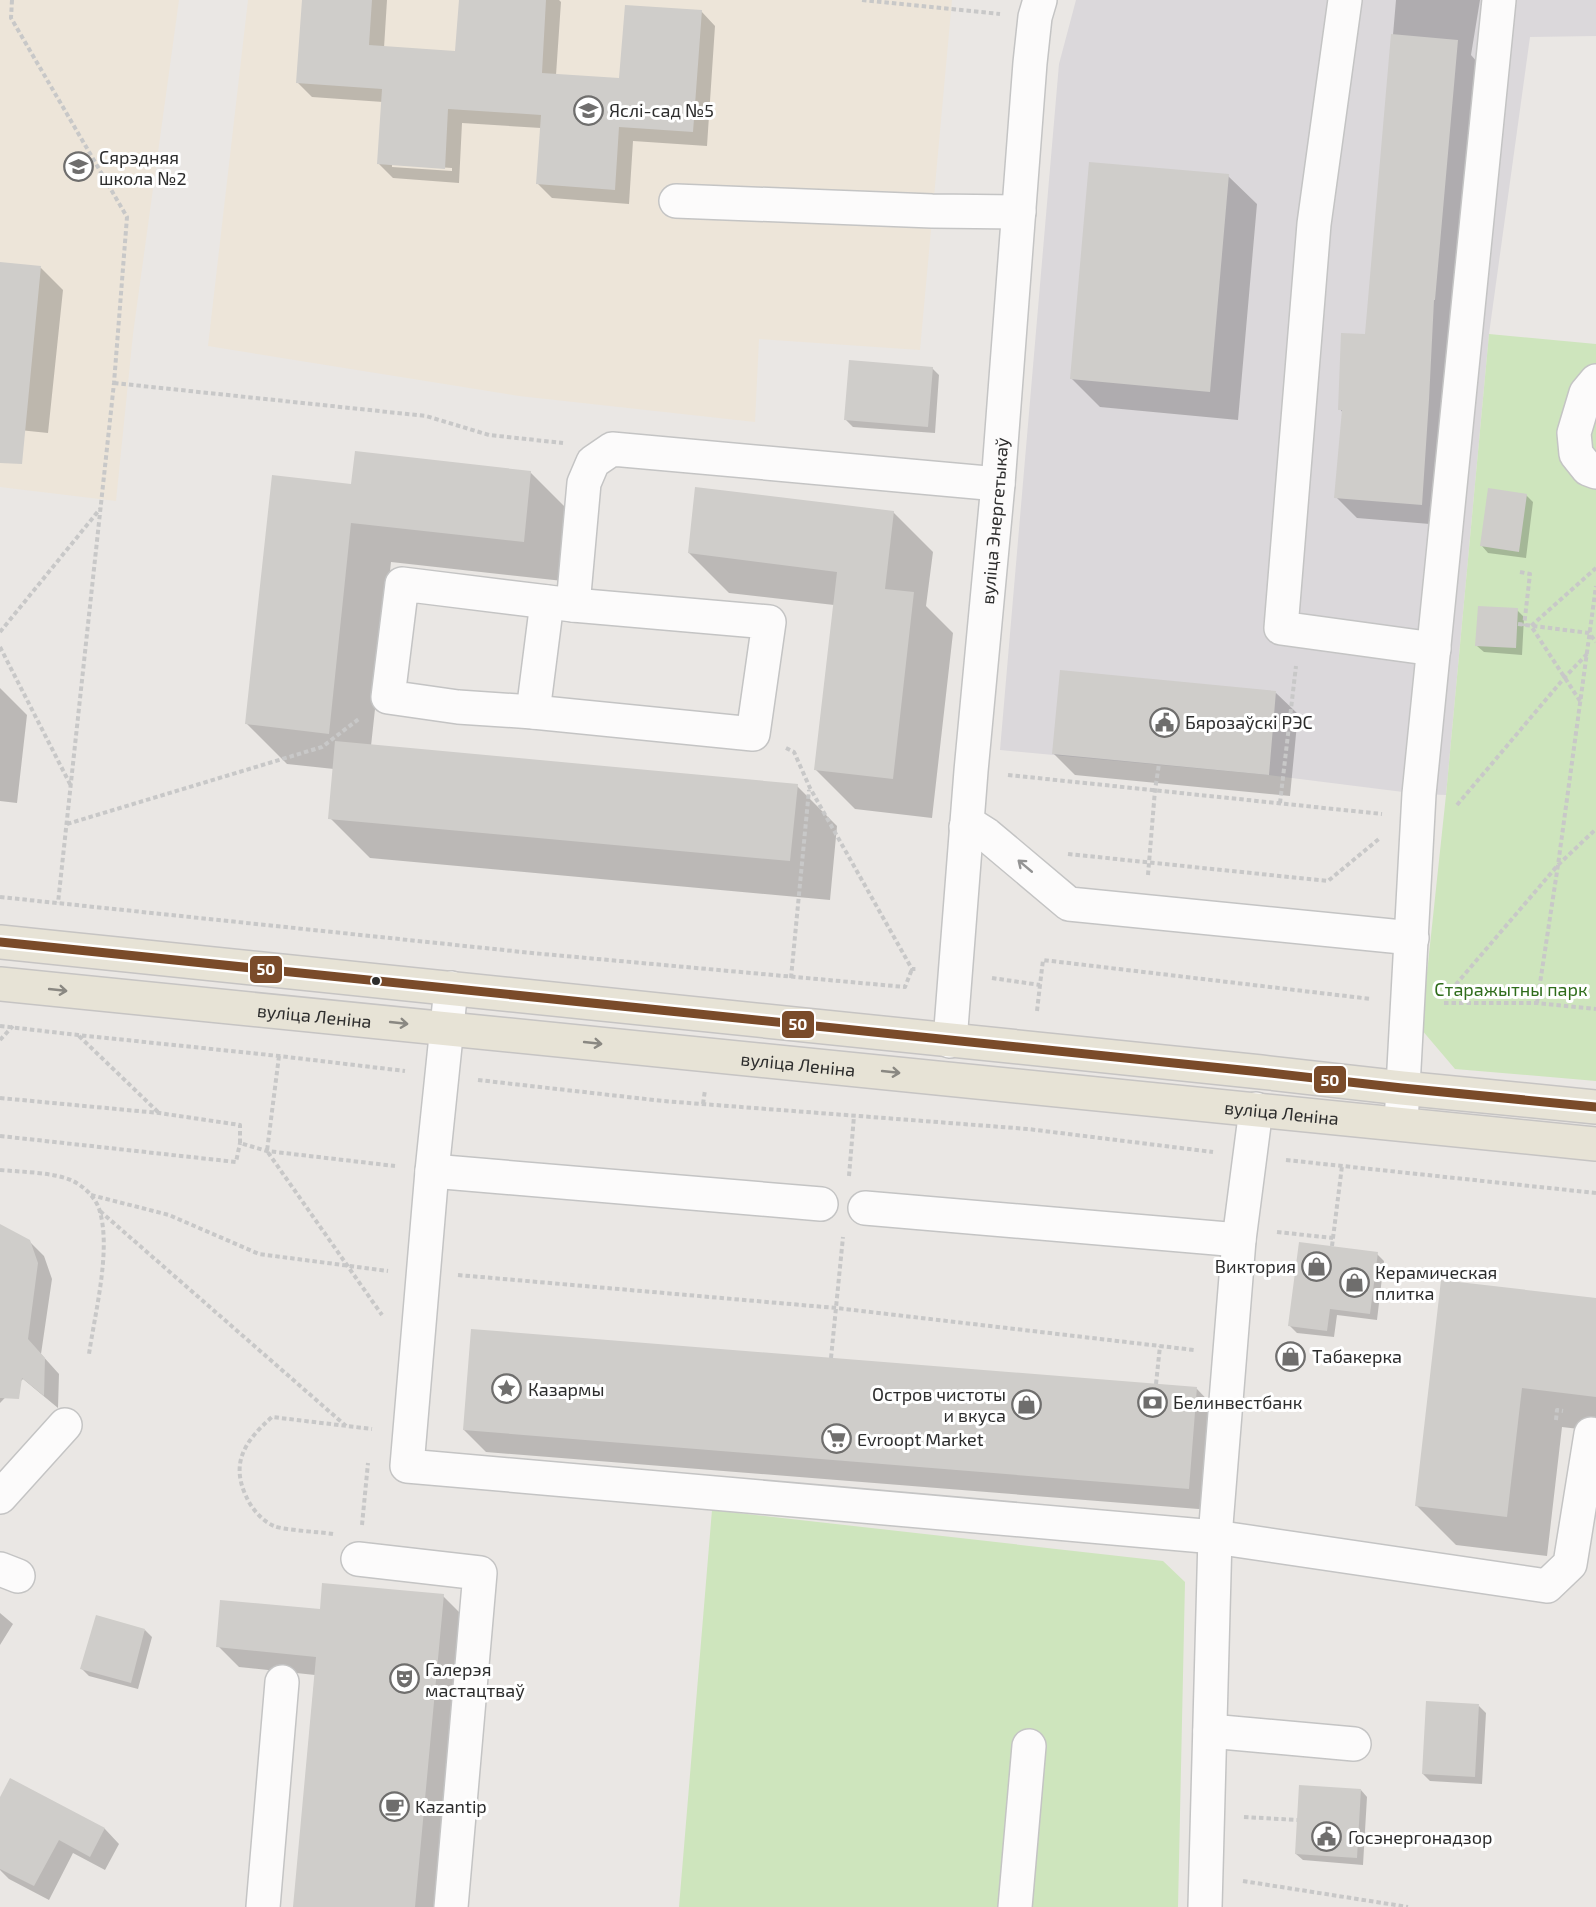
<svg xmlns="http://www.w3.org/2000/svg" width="1596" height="1907" font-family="'Exo 2',sans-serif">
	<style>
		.industrial { fill: #dbd8db }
		.education { fill: #ede5d9 }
		.green { fill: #cee5bd }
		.shadow { fill: #0003; fill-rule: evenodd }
		.building { fill: #cfcdca }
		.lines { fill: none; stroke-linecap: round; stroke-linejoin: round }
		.minor-casing { stroke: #c4c4c4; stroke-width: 36 }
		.major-casing { stroke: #c6c4c3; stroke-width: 36 }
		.path { stroke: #c8c8c8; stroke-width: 4; stroke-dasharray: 4.5 3; stroke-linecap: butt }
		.minor { stroke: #fcfbfb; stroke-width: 33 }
		.major { stroke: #e7e3d6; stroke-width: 33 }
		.bus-1-casing { stroke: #fff; stroke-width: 14 }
		.bus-1 { stroke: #7a4b2a; stroke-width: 9 }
		.oneway { stroke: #949494 }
		.oneway2 { stroke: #8a8882 }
		.bus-dot { fill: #2d2d2d; stroke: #fff; stroke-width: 2 }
		.labels { text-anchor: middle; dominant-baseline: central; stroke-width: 6; stroke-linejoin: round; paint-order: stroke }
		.poi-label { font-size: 18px; fill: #2d2d2d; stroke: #fff; text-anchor: start }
		.street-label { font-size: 18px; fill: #2d2d2d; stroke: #fff }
		.park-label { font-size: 18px; fill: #2f6c1b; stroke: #fff }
		.line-badge { stroke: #fff; stroke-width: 2 }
		.badge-label { font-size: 16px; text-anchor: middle; font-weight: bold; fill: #fff }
	</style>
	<rect width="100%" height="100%" fill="#eae7e4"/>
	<path class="industrial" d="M 1076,0 L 1596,0 L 1596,36 L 1530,37 L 1489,334 L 1446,795 L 1419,794 L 1269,775 L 1000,750 L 1059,64 Z"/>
	<path class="education" d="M 0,0 L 179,0 L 133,334 L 116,501 L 0,487 Z
		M 248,0 L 952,0 L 920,350 L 759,339 L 755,422 L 519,396 L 208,346 Z"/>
	<path class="green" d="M 1489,334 L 1596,344 L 1596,1081 L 1455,1069 L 1421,1029 L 1446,795 Z
		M 712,1510 L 1163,1561 L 1185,1582 L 1178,1907 L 679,1907 Z"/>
	<path class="shadow" d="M 303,0 L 387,0 L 384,48 L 456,53 L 460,0 L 559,0 L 561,2 L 556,75 L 621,80 L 701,11 L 715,26 L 707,146 L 633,141 L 629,204 L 552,198 L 538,184 L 541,128 L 462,123 L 459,183 L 393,178 L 379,164 L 383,102 L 312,97 L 298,83 ZM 392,164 L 452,168 L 452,171 L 392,167 Z
		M 1396,0 L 1480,0 L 1471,55 L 1478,63 L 1442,525 L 1357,518 L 1336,497 L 1343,413 L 1340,409 L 1367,336 Z
		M 1228,176 L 1257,204 L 1238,420 L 1100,407 L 1072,379 Z
		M 0,264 L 41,268 L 63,290 L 48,433 L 0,428 Z
		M 932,368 L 939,375 L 935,433 L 853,427 L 846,420 Z
		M 530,472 L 570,512 L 563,581 L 391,562 L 371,746 L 797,786 L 837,826 L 830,900 L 370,858 L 330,818 L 334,769 L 287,764 L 247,724 L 352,486 Z
		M 1526,495 L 1533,502 L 1526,558 L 1488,553 L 1482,546 Z
		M 893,512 L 933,552 L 926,606 L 953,633 L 932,818 L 855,809 L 815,769 L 834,605 L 729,593 L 689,553 Z
		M 1517,610 L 1524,617 L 1522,655 L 1484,652 L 1477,646 Z
		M 0,688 L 27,715 L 17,803 L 0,801 Z
		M 1276,693 L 1298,714 L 1290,796 L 1075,775 L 1053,753 Z
		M 0,1226 L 29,1241 L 44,1256 L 52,1279 L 41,1354 L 59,1374 L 58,1408 L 23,1379 L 0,1403 Z
		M 1377,1254 L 1384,1261 L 1377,1320 L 1337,1315 L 1334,1337 L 1297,1333 L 1290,1326 Z
		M 1596,1299 L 1596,1431 L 1562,1427 L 1547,1556 L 1456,1545 L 1416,1505 Z
		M 1197,1389 L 1218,1411 L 1211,1510 L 486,1452 L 464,1430 Z
		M 443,1596 L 464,1617 L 438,1907 L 294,1907 L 315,1675 L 239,1667 L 218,1646 L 321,1611 Z
		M 0,1613 L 13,1624 L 0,1645 Z
		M 145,1630 L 152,1637 L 138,1689 L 89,1676 L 82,1669 Z
		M 1479,1706 L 1486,1713 L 1482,1784 L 1430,1781 L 1423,1774 Z
		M 11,1780 L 105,1829 L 119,1844 L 105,1870 L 73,1853 L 49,1900 L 9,1879 L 0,1870 L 0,1800 Z
		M 1361,1790 L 1367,1797 L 1363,1865 L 1303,1860 L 1296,1854 Z"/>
	<path class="building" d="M 302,0 L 372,0 L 369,45 L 455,51 L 459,0 L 546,0 L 542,73 L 619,78 L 625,5 L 702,10 L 693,132 L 619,127 L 615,190 L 536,184 L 541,115 L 448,109 L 445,169 L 377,164 L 382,89 L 296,83 Z
		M 1391,34 L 1458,40 L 1435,300 L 1434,300 L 1429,400 L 1422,505 L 1334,498 L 1342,410 L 1338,410 L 1341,333 L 1365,334 Z
		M 1089,162 L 1229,174 L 1210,392 L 1070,379 Z
		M 0,262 L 41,266 L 22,464 L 0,463 Z
		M 849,360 L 933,367 L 928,427 L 844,420 Z
		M 355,451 L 531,471 L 524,542 L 351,523 L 329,734 L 245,724 L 272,475 L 351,484 Z
		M 695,487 L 894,511 L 885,589 L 914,592 L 893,779 L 814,770 L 837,572 L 688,553 Z
		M 1488,488 L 1527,494 L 1519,552 L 1480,546 Z
		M 1478,606 L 1518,608 L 1516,648 L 1475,646 Z
		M 1060,670 L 1276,691 L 1269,775 L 1052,754 Z
		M 335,741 L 798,784 L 790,861 L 328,819 Z
		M 0,1224 L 30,1240 L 38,1263 L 28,1339 L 45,1358 L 44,1396 L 22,1378 L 19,1399 L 0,1398 Z
		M 1299,1242 L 1378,1252 L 1370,1314 L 1330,1309 L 1327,1331 L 1288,1326 Z
		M 1441,1280 L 1596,1298 L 1596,1397 L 1522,1388 L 1507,1517 L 1415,1506 Z
		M 471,1329 L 1197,1387 L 1189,1489 L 463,1430 Z
		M 322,1583 L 444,1594 L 415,1907 L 293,1907 L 316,1657 L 216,1647 L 220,1600 L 320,1609 Z
		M 96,1615 L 145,1629 L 131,1683 L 80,1669 Z
		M 1426,1701 L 1479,1704 L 1475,1777 L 1422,1774 Z
		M 10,1778 L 105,1828 L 90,1857 L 59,1840 L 34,1886 L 0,1869 L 0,1797 Z
		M 1299,1785 L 1361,1789 L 1357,1858 L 1295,1854 Z"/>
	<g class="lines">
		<defs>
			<g id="minor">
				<path d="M 1345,0 L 1314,224 L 1281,628 L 1434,649"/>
				<path d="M 676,201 L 932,211 L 1019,212"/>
				<path d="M 1596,381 L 1586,393 L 1574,433 L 1576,454 L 1588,469 L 1596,472"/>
				<path d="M 402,584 L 573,605 L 769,622 L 753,734 L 533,712 L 458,707 L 388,697 Z"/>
				<path d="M 573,605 L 584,483 L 593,462 L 612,449 L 998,484"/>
				<path d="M 533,712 L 547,602"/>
				<path d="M 966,827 L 976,828 L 987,835 L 1069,904 L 1412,938"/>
				<path d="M 451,988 L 432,1171 L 407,1466 L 1215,1537 L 1547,1586 L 1570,1564 L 1591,1434 L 1596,1435"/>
				<path id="s1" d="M 950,1041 L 971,771 L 998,484 L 1030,63 L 1035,17 L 1040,0"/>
				<path d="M 1401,1123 L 1419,794 L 1499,0"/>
				<path d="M 432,1171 L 821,1204"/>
				<path d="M 865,1208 L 1239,1240"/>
				<path d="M 0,1497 L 65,1425"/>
				<path d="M 358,1559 L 480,1573 L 451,1907"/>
				<path d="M 0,1569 L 18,1576"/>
				<path d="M 1210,1731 L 1354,1744"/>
				<path d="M 263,1907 L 282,1682"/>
				<path d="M 1015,1907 L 1029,1746"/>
				<path d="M 1205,1907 L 1215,1537 L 1239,1240 L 1256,1109"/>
			</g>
			<g id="major">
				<path d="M 0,942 L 1261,1072 L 1402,1088 L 1596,1107"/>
				<path id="s2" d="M 0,984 L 1596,1144"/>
			</g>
		</defs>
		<use href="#minor" class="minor-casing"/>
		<use href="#major" class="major-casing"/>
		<path class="path" d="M 12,0 L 11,18 L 127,217 L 114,383 L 58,903
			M 862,0 L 1000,14
			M 114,383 L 426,416 L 489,435 L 563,443
			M 1520,572 L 1530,574 L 1524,626
			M 1518,624 L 1589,633 L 1596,642
			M 0,632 L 100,509
			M 0,647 L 71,786
			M 1580,701 L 1531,626 L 1596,568
			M 786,748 L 794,752 L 810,788 L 912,969 L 918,969
			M 1008,775 L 1382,814
			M 1280,803 L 1296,666
			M 1457,805 L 1565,677 L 1587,654
			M 67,824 L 322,747 L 360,718
			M 1068,854 L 1328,881 L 1380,838
			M 1148,875 L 1155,790 L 1159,764
			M 0,897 L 532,953 L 905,987 L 912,969
			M 791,978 L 809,790
			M 992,978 L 1040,985 L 1043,960 L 1371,999
			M 1446,996 L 1558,865 L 1596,829
			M 1444,1003 L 1537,1003 L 1596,1009
			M 1537,1003 L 1558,865 L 1596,586
			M 1037,1011 L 1040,985
			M 0,1026 L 78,1035 L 279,1056 L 405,1071
			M 79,1036 L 159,1113
			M 0,1040 L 13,1026
			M 279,1056 L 267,1151 L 382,1315
			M 478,1080 L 663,1101 L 1028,1129 L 1213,1152
			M 0,1098 L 159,1113 L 240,1125 L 240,1143 L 267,1151 L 395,1166
			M 703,1104 L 705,1090
			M 0,1136 L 236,1162 L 240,1143
			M 1286,1160 L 1596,1193
			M 0,1170 C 21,1172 54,1172 73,1181 C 85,1187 97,1199 100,1212 C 111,1251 95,1313 89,1354
			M 849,1176 L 854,1116
			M 91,1195 L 169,1215 L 259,1254 L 388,1271
			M 100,1211 L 346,1426
			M 1277,1232 L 1333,1238
			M 1332,1246 L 1342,1166
			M 458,1275 L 836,1308 L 1194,1350
			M 831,1358 L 843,1237
			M 1156,1384 L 1160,1346
			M 1556,1420 L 1557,1410 L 1563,1411
			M 362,1525 L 368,1463
			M 333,1534 C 321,1532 282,1530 274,1526 C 262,1521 251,1508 246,1496 C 230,1462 246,1440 272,1417 L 372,1429
			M 1244,1817 L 1297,1820
			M 1243,1881 L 1408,1907"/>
		<use href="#minor" class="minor"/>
		<use href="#major" class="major"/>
		<defs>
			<path id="bus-1" d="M 0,942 L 1261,1072 L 1402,1088 L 1596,1107"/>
		</defs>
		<use href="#bus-1" class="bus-1-casing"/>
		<use href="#bus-1" class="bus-1"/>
	</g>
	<defs><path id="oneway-shaft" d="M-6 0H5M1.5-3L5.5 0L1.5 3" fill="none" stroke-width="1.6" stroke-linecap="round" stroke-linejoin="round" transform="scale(1.5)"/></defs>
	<use class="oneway" href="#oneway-shaft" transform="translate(1025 866) rotate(-140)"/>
	<g class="oneway2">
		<use href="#oneway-shaft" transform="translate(58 990) rotate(6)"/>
		<use href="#oneway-shaft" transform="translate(399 1023) rotate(6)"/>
		<use href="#oneway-shaft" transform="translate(593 1043) rotate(6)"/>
		<use href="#oneway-shaft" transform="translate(891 1072) rotate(6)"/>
	</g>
	<defs>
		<symbol id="school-ring" viewBox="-11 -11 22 22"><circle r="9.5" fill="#fff" stroke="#6f6e6d" stroke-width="1.5"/><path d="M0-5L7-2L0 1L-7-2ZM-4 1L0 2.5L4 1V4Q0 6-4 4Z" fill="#6f6e6d"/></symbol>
		<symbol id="civic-ring" viewBox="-11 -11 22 22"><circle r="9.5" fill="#fff" stroke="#6f6e6d" stroke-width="1.5"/><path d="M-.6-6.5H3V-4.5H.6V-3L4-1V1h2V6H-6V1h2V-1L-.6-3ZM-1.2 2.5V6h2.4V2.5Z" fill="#6f6e6d"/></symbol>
		<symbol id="shop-ring" viewBox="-11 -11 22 22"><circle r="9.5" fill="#fff" stroke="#6f6e6d" stroke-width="1.5"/><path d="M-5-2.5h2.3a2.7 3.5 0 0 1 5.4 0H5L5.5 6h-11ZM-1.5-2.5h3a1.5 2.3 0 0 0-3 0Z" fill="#6f6e6d"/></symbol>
		<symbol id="sight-ring" viewBox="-11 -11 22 22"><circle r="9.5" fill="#fff" stroke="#6f6e6d" stroke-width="1.5"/><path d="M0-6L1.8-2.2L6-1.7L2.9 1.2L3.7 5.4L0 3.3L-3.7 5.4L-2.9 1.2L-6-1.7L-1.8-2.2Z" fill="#6f6e6d"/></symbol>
		<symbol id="bank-ring" viewBox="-11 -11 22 22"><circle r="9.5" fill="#fff" stroke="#6f6e6d" stroke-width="1.5"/><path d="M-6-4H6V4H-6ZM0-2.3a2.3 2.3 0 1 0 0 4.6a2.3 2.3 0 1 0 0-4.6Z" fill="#6f6e6d"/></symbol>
		<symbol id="supermarket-ring" viewBox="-11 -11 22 22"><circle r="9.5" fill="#fff" stroke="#6f6e6d" stroke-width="1.5"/><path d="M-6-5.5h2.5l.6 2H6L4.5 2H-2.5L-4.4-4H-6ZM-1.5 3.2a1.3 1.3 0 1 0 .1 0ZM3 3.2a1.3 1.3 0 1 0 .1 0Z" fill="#6f6e6d"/></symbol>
		<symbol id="theatre-ring" viewBox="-11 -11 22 22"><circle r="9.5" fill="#fff" stroke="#6f6e6d" stroke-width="1.5"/><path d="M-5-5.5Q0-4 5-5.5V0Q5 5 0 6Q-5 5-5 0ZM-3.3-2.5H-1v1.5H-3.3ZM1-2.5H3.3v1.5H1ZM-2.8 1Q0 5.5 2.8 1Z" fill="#6f6e6d"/></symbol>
		<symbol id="cafe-ring" viewBox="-11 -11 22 22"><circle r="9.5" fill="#fff" stroke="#6f6e6d" stroke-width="1.5"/><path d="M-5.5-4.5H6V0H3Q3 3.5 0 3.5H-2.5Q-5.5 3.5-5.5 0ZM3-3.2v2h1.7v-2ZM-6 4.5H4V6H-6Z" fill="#6f6e6d"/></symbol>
	</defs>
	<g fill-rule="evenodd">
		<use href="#school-ring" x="572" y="94" width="33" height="33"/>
		<use href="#school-ring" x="62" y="150" width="33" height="33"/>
		<use href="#civic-ring" x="1148" y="706" width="33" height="33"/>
		<use href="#shop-ring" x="1300" y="1250" width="33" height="33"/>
		<use href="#shop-ring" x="1338" y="1266" width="33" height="33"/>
		<use href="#shop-ring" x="1274" y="1340" width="33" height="33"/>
		<use href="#sight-ring" x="490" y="1372" width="33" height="33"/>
		<use href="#bank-ring" x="1136" y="1386" width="33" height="33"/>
		<use href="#shop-ring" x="1010" y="1388" width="33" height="33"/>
		<use href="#supermarket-ring" x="820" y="1422" width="33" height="33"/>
		<use href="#theatre-ring" x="388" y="1662" width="33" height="33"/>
		<use href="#cafe-ring" x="378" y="1790" width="33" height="33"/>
		<use href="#civic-ring" x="1310" y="1820" width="33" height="33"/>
	</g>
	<circle class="bus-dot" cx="376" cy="981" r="5"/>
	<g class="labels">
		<g class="poi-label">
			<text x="609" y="110">Яслі-сад №5</text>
			<text x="99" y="157">Сярэдняя<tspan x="99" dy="21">школа №2</tspan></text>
			<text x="1185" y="722">Бярозаўскі РЭС</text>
			<text x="1296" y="1266" text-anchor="end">Виктория</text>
			<text x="1375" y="1272">Керамическая<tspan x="1375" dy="21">плитка</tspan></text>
			<text x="1312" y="1356">Табакерка</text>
			<text x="528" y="1389">Казармы</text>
			<text x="1006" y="1394" text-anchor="end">Остров чистоты<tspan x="1006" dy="21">и вкуса</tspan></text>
			<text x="1173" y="1402">Белинвестбанк</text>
			<text x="857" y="1439">Evroopt Market</text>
			<text x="425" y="1669">Галерэя<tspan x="425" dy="21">мастацтваў</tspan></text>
			<text x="415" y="1806">Kazantip</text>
			<text x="1348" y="1837">Госэнергонадзор</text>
		</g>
		<g class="street-label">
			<text stroke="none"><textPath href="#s1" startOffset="522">вуліца Энергетыкаў</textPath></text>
			<text stroke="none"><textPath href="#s2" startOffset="316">вуліца Леніна</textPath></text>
			<text stroke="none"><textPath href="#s2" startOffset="802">вуліца Леніна</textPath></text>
			<text stroke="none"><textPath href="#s2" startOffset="1288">вуліца Леніна</textPath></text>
		</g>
		<g class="park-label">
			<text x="1511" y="989">Старажытны парк</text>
		</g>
	</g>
	<g class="line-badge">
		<rect x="249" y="955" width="34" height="29" rx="6" fill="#7a4b2a"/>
		<rect x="781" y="1010" width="34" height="29" rx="6" fill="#7a4b2a"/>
		<rect x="1313" y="1065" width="34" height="29" rx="6" fill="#7a4b2a"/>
	</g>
	<g class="badge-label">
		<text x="266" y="975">50</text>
		<text x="798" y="1030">50</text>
		<text x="1330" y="1086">50</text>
	</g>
</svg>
